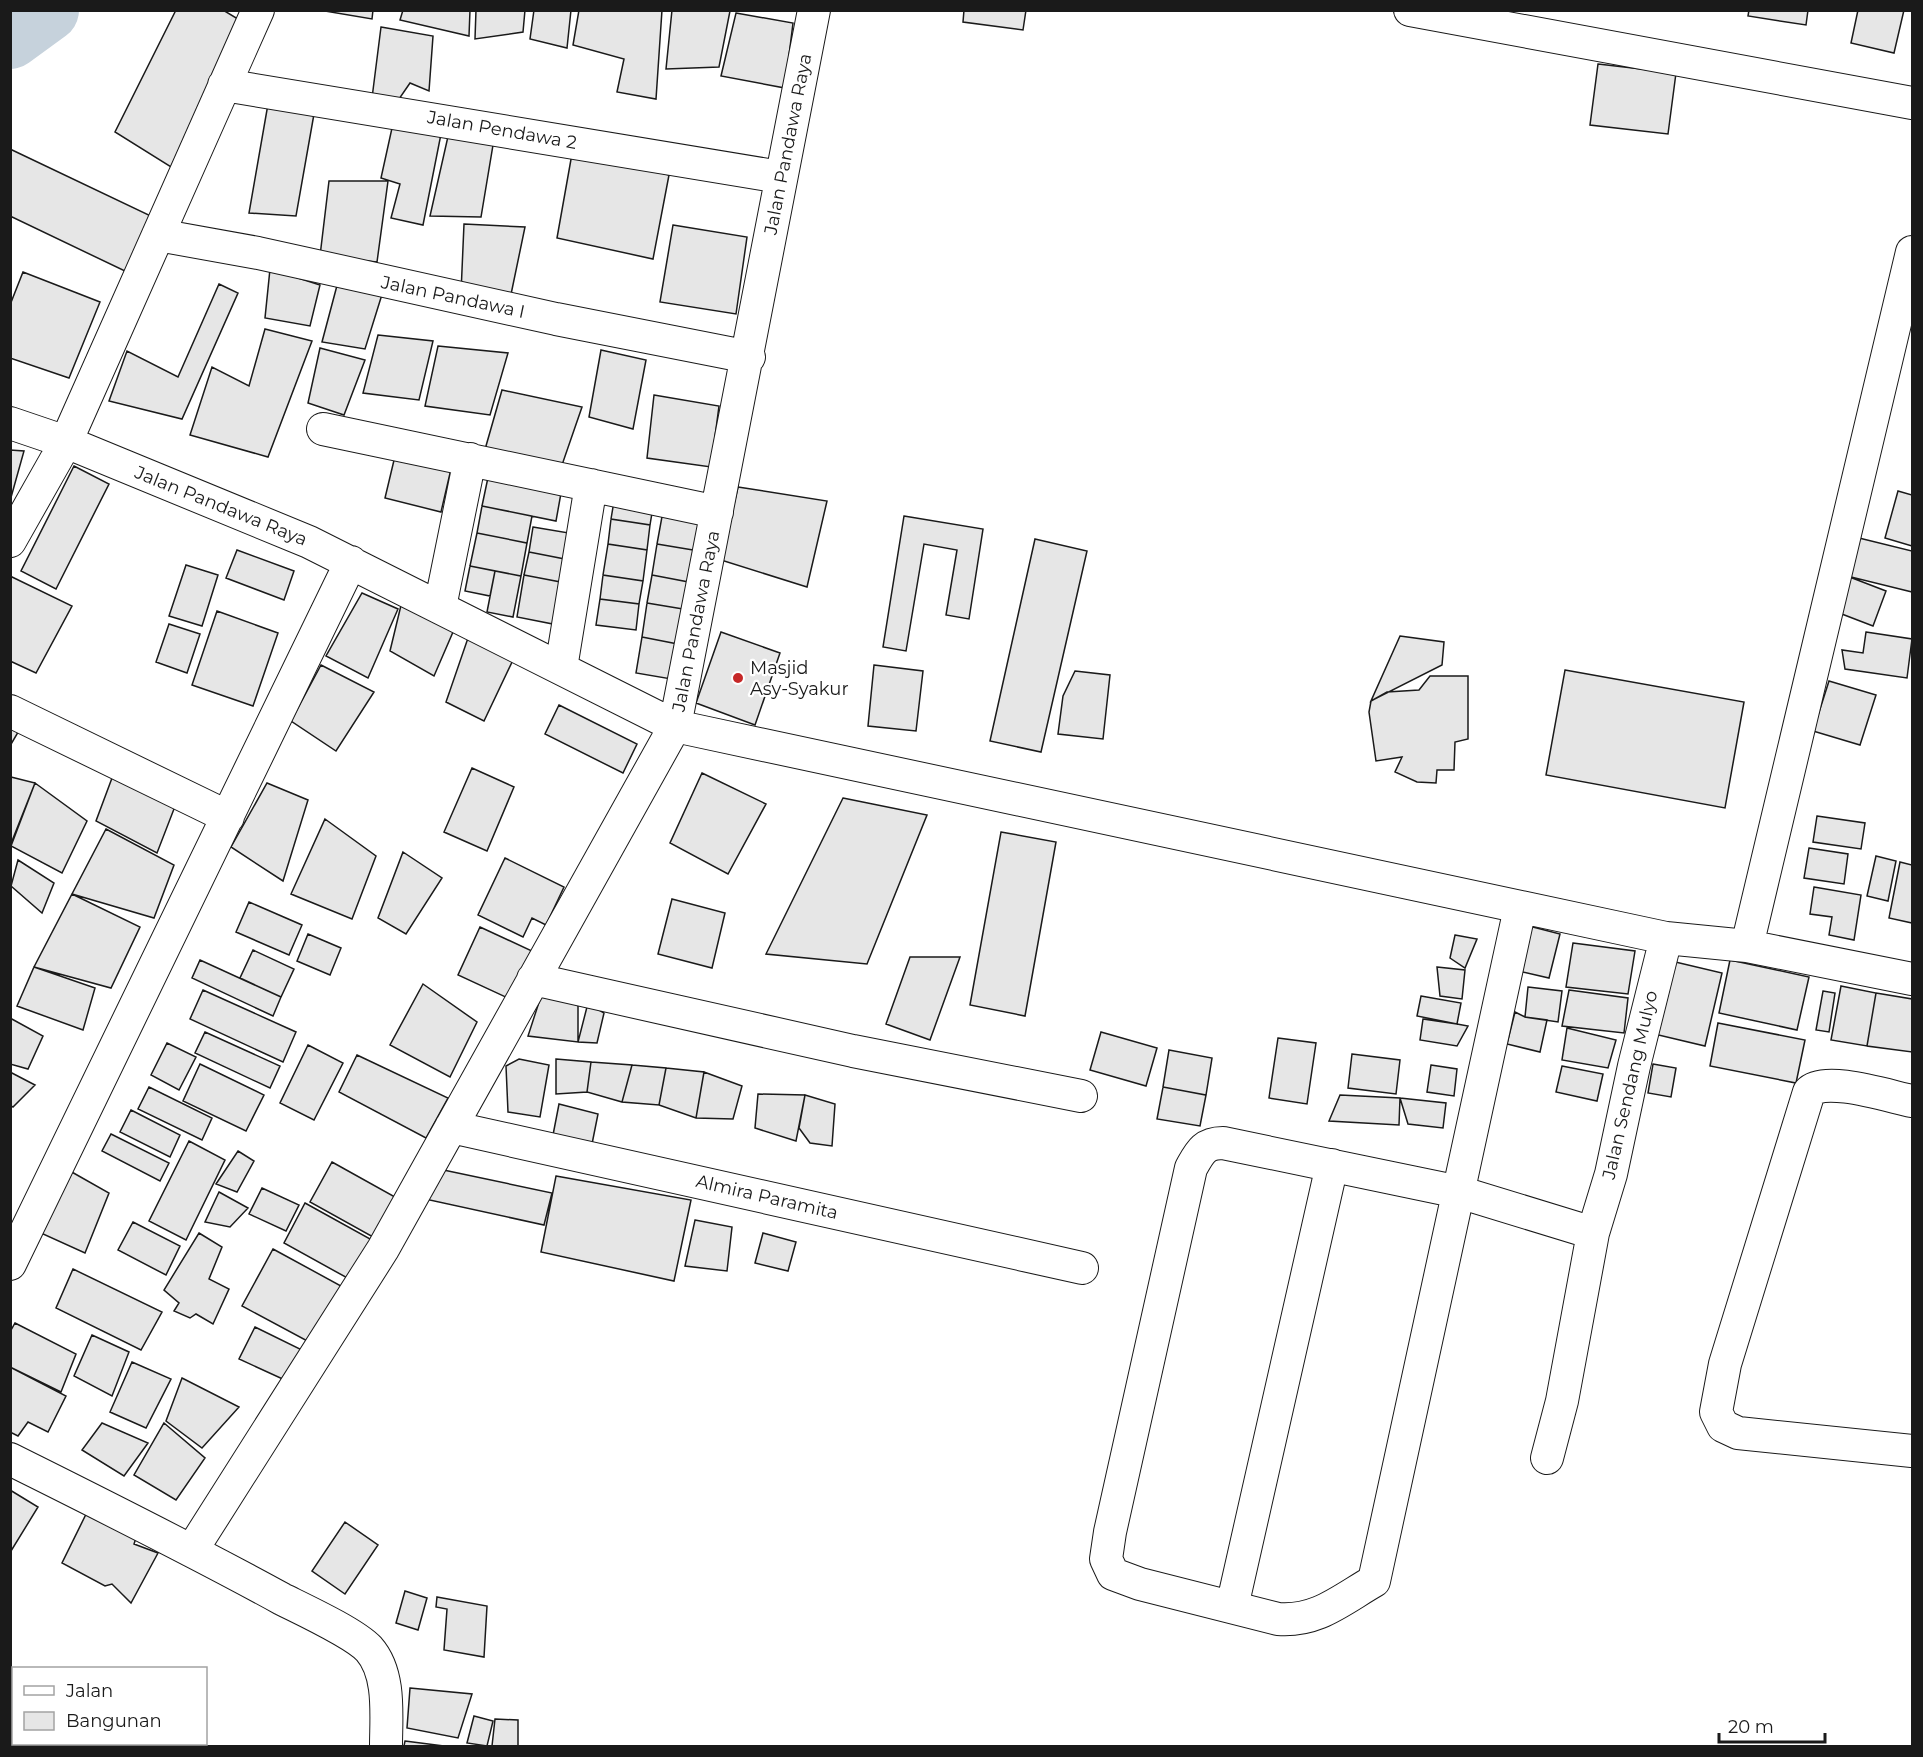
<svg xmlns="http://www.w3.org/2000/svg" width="1923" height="1757" font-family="Montserrat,sans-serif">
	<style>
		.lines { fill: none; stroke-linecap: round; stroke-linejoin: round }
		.river { stroke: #c6d2dc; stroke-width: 64 }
		.building { fill: #e6e6e6; stroke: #1a1a1a; stroke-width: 1.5 }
		.minor-casing { stroke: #1a1a1a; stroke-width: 34 }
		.minor { stroke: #fff; stroke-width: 32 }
		.poi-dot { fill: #c62828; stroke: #fff; stroke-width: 2 }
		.labels { text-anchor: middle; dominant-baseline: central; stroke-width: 4.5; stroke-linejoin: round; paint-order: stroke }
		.street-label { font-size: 18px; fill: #1a1a1a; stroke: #fff }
		.poi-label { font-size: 18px; fill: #1a1a1a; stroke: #fff; text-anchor: start }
	</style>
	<rect width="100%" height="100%" fill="#fff"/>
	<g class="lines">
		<path class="river" d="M 10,37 L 47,10"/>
	</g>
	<path class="building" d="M 176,10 L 223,10 L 238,19 L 171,167 L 115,132 Z
		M 319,10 L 373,10 L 372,19 Z
		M 403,10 L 470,10 L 469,36 L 400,20 Z
		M 476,10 L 525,10 L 523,32 L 475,39 Z
		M 534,10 L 571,10 L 567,48 L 530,39 Z
		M 579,10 L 662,10 L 656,99 L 617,92 L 624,59 L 573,45 Z
		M 672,10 L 730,11 L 719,67 L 666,69 Z
		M 964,10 L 1026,10 L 1023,30 L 963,22 Z
		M 1749,10 L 1808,10 L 1806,25 L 1748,16 Z
		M 1858,10 L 1904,10 L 1894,53 L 1851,43 Z
		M 736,13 L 793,23 L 785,88 L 721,76 Z
		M 381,27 L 433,36 L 429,91 L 410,83 L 397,102 L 372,98 Z
		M 1598,64 L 1676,73 L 1668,134 L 1590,125 Z
		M 268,104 L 314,114 L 296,216 L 249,213 Z
		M 392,128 L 442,129 L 423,225 L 391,218 L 400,184 L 381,178 Z
		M 449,132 L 495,133 L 481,217 L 430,216 Z
		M 573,148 L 669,175 L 653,259 L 557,238 Z
		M 10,149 L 153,217 L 127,272 L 10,216 Z
		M 329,181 L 388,181 L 377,262 L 320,256 Z
		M 464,224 L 525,227 L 509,304 L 461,293 Z
		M 673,225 L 747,237 L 736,314 L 660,302 Z
		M 270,269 L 320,285 L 310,326 L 265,318 Z
		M 23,272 L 100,302 L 69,378 L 10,358 L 10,305 Z
		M 339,278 L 384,288 L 365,349 L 322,342 Z
		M 219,284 L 238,293 L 182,419 L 109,401 L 127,351 L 178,377 Z
		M 265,329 L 312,341 L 268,457 L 190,435 L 212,367 L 249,386 Z
		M 378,335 L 433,341 L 419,400 L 363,393 Z
		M 438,346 L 508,353 L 490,415 L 425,406 Z
		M 320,348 L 365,360 L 344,415 L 308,403 Z
		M 601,350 L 646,360 L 633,429 L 589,417 Z
		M 502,390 L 582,407 L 562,465 L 484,453 Z
		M 654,395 L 719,406 L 711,467 L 647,458 Z
		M 10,450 L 24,451 L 10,501 Z
		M 395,456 L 451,469 L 441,512 L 385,498 Z
		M 74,466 L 109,484 L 56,589 L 21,571 Z
		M 490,468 L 563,482 L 556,521 L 482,506 Z
		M 738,487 L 827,501 L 807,587 L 721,560 Z
		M 1898,491 L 1912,495 L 1912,546 L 1885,538 Z
		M 614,501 L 653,507 L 650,525 L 611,519 Z
		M 482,506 L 532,516 L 527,543 L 477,533 Z
		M 663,511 L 705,518 L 699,551 L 657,544 Z
		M 904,516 L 983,529 L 969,619 L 946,615 L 957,550 L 924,544 L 906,651 L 883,647 Z
		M 611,519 L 650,525 L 647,550 L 608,544 Z
		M 533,527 L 575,534 L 570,560 L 529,552 Z
		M 477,533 L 527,543 L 521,576 L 470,566 Z
		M 1855,537 L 1912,551 L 1912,592 L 1847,576 Z
		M 1035,539 L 1087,551 L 1041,752 L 990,741 Z
		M 608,544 L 647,550 L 643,581 L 603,575 Z
		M 657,544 L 699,551 L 694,583 L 652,575 Z
		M 237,550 L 294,571 L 284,600 L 226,578 Z
		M 529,552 L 570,560 L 566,583 L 524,575 Z
		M 186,565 L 218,575 L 202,626 L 169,616 Z
		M 470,566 L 495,571 L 490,596 L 465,591 Z
		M 495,571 L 521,576 L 513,617 L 487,612 Z
		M 524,575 L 566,583 L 558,625 L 517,617 Z
		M 603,575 L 643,581 L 639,604 L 600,599 Z
		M 652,575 L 694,583 L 689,610 L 647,603 Z
		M 10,576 L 72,606 L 36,673 L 10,661 Z
		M 1847,576 L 1886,591 L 1873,626 L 1834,611 Z
		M 362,593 L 398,609 L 368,678 L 326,656 Z
		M 403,597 L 453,632 L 434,676 L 390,651 Z
		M 600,599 L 639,604 L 636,630 L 596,625 Z
		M 647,603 L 689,610 L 683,645 L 642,637 Z
		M 217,611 L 278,633 L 253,706 L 192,685 Z
		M 169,624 L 200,634 L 187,673 L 156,662 Z
		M 721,632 L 780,653 L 755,725 L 696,703 Z
		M 1866,632 L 1912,639 L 1907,678 L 1845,669 L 1842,650 L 1863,653 Z
		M 1400,636 L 1444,642 L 1442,665 L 1371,701 Z
		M 642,637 L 683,645 L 677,680 L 636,673 Z
		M 468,638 L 513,660 L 484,721 L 446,702 Z
		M 321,665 L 374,692 L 336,751 L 291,721 Z
		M 874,665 L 923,671 L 916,731 L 868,726 Z
		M 1565,670 L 1744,702 L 1725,808 L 1546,775 Z
		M 1075,671 L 1110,675 L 1103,739 L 1058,734 L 1063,696 Z
		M 1430,676 L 1468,676 L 1468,739 L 1455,742 L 1454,770 L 1437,770 L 1436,783 L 1417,782 L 1395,772 L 1402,757 L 1376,761 L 1369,712 L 1371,701 L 1387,692 L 1419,690 Z
		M 1829,681 L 1876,695 L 1860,745 L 1813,731 Z
		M 559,705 L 637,744 L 623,773 L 545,734 Z
		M 10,715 L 24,722 L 10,746 Z
		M 472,768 L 514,787 L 487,851 L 444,832 Z
		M 115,770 L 179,796 L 157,853 L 96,821 Z
		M 702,773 L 766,804 L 728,874 L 670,843 Z
		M 11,777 L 35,783 L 10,846 L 10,777 Z
		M 35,783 L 87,821 L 62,873 L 11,846 Z
		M 267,783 L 308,800 L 283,881 L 231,847 Z
		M 843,798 L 927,815 L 867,964 L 766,954 Z
		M 1817,816 L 1865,823 L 1861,849 L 1813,842 Z
		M 325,819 L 376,856 L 352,919 L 291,894 Z
		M 106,829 L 174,865 L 154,918 L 72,894 Z
		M 1001,832 L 1056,842 L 1025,1016 L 970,1005 Z
		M 1809,848 L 1848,854 L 1844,884 L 1804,878 Z
		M 403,852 L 442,878 L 406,934 L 378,918 Z
		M 1876,856 L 1896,861 L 1888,901 L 1867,896 Z
		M 505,858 L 564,887 L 546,925 L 532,918 L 523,937 L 478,915 Z
		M 18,860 L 54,883 L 42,913 L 11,886 Z
		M 1900,862 L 1912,865 L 1912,923 L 1889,918 Z
		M 1814,887 L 1861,895 L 1854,940 L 1829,935 L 1832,917 L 1810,914 Z
		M 72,894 L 140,927 L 111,988 L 34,967 Z
		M 672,899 L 725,913 L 712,968 L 658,954 Z
		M 249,902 L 302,925 L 289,955 L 236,932 Z
		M 1529,926 L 1560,934 L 1549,978 L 1518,971 Z
		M 480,927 L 532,951 L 510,999 L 458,975 Z
		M 308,934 L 341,948 L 330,975 L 297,961 Z
		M 1455,935 L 1477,939 L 1465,968 L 1450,958 Z
		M 1573,943 L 1635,951 L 1628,994 L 1566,987 Z
		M 253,950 L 294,969 L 281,997 L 240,978 Z
		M 910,957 L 960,957 L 930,1040 L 886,1024 Z
		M 200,960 L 281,997 L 273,1016 L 192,978 Z
		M 1667,960 L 1722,973 L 1705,1046 L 1650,1033 Z
		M 1730,960 L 1809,977 L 1797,1030 L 1719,1013 Z
		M 34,967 L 95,988 L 83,1030 L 17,1006 Z
		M 1437,967 L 1465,970 L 1462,999 L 1440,996 Z
		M 423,984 L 477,1022 L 450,1077 L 390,1045 Z
		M 1841,986 L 1876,993 L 1867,1046 L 1831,1040 Z
		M 1528,987 L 1562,991 L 1558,1022 L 1525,1017 Z
		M 203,990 L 296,1032 L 283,1062 L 190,1019 Z
		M 1569,990 L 1628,998 L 1624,1033 L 1562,1026 Z
		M 1823,991 L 1835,993 L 1829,1032 L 1816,1030 Z
		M 542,993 L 578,1003 L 578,1042 L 528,1036 Z
		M 1876,993 L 1912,999 L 1912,1052 L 1867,1046 Z
		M 1421,996 L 1461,1003 L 1457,1024 L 1417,1016 Z
		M 588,1003 L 604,1013 L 597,1043 L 578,1042 Z
		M 1515,1012 L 1525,1017 L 1547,1020 L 1540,1052 L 1507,1044 Z
		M 10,1018 L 43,1036 L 28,1069 L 10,1064 Z
		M 1423,1019 L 1457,1024 L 1468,1026 L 1457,1046 L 1420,1040 Z
		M 1718,1023 L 1805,1040 L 1796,1083 L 1710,1066 Z
		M 1567,1028 L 1616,1040 L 1608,1068 L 1562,1060 Z
		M 205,1032 L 280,1066 L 270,1088 L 195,1053 Z
		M 1101,1032 L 1157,1048 L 1146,1086 L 1090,1070 Z
		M 1278,1038 L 1316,1043 L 1307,1104 L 1269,1098 Z
		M 167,1043 L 196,1057 L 179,1090 L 151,1075 Z
		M 308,1045 L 343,1063 L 314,1120 L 280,1103 Z
		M 1169,1050 L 1212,1058 L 1206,1095 L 1163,1087 Z
		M 1352,1054 L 1400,1060 L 1396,1094 L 1348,1088 Z
		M 357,1055 L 448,1098 L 426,1138 L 339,1092 Z
		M 519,1059 L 549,1065 L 540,1117 L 508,1112 L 506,1066 Z
		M 556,1059 L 591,1062 L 587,1092 L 556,1094 Z
		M 591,1062 L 632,1065 L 622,1102 L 587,1092 Z
		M 200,1064 L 264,1095 L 246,1131 L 183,1101 Z
		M 1653,1064 L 1676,1068 L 1671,1097 L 1648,1093 Z
		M 632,1065 L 666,1068 L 659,1105 L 622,1102 Z
		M 1431,1065 L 1457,1069 L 1454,1096 L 1427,1092 Z
		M 1562,1066 L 1603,1074 L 1597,1101 L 1556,1092 Z
		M 666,1068 L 704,1072 L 696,1118 L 659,1105 Z
		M 10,1072 L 35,1085 L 13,1107 L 10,1105 Z
		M 704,1072 L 742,1086 L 733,1119 L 696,1118 Z
		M 149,1087 L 212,1118 L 202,1140 L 138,1109 Z
		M 1163,1087 L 1206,1095 L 1200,1126 L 1157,1119 Z
		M 758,1094 L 805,1095 L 796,1141 L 755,1128 Z
		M 805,1095 L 835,1104 L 832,1146 L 810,1143 L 799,1128 Z
		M 1340,1095 L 1400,1098 L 1399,1125 L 1329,1121 Z
		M 1400,1098 L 1446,1103 L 1443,1128 L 1408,1124 Z
		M 559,1104 L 598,1114 L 592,1144 L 553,1135 Z
		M 131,1110 L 180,1135 L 170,1157 L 120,1132 Z
		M 111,1134 L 169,1163 L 160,1181 L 102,1151 Z
		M 189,1141 L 225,1160 L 186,1240 L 149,1221 Z
		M 238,1151 L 254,1161 L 237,1192 L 216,1184 Z
		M 332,1162 L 395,1197 L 373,1237 L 310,1202 Z
		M 434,1168 L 552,1193 L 544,1225 L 425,1199 Z
		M 70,1171 L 109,1193 L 85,1253 L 32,1229 Z
		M 556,1176 L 691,1200 L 674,1281 L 541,1252 Z
		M 262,1188 L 299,1205 L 286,1231 L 249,1214 Z
		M 219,1192 L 248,1208 L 230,1227 L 205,1222 Z
		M 305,1203 L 372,1240 L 351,1280 L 284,1243 Z
		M 695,1220 L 732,1227 L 727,1271 L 685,1266 Z
		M 133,1222 L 180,1246 L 166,1275 L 118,1250 Z
		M 199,1233 L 222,1247 L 209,1279 L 229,1289 L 213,1324 L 196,1314 L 190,1318 L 174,1311 L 179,1303 L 164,1290 Z
		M 763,1233 L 796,1242 L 788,1271 L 755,1263 Z
		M 273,1249 L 341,1286 L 311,1343 L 242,1306 Z
		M 73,1269 L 162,1312 L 141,1350 L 56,1308 Z
		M 15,1323 L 76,1354 L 61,1392 L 10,1367 L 10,1332 Z
		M 255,1327 L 302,1350 L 287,1381 L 239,1359 Z
		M 92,1335 L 129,1352 L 112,1396 L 74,1376 Z
		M 132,1362 L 171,1379 L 146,1428 L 110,1412 Z
		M 10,1367 L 66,1396 L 48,1432 L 28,1422 L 18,1436 L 10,1432 Z
		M 182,1378 L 239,1407 L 202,1448 L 166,1421 Z
		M 102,1423 L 148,1443 L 124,1476 L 82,1450 Z
		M 164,1423 L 205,1458 L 176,1500 L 134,1475 Z
		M 10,1490 L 38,1507 L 11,1551 L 10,1550 Z
		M 93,1500 L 138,1532 L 134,1544 L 158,1553 L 131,1603 L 112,1584 L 105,1586 L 62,1563 Z
		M 345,1522 L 378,1545 L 345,1594 L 312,1571 Z
		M 405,1591 L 427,1598 L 418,1630 L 396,1623 Z
		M 437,1597 L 487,1606 L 484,1657 L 444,1650 L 447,1609 L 436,1607 Z
		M 410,1688 L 472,1694 L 458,1738 L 407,1728 Z
		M 474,1716 L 493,1721 L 487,1746 L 467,1743 Z
		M 495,1719 L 518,1720 L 518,1746 L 492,1746 Z
		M 405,1741 L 444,1746 L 404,1746 Z"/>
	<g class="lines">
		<defs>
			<path id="minor" d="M 1410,10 L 1912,103
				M 224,85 L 780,177
				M 158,235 L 258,253 L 556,319 L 749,357
				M 10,423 L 66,442 L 309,542 L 675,726 L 814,10
				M 323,429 L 717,512
				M 10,541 L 66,442 L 258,10
				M 440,607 L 470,459
				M 561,668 L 591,485
				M 10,711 L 228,817
				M 1520,908 L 1374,1581 C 1341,1600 1317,1622 1278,1619 L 1140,1584 L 1113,1574 L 1106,1559 L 1110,1532 L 1191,1168 C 1200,1152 1204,1143 1223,1143 L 1459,1192 L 1593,1233
				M 1747,946 L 1912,252
				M 533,979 L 853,1051 L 1081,1096
				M 1912,1101 C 1891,1097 1824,1075 1809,1092 L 1725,1364 L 1716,1412 L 1723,1426 L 1738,1433 L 1912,1451
				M 451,1127 L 1082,1268
				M 10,1264 L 351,562
				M 1547,1458 L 1562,1401 L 1593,1233 L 1611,1174 L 1634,1066 L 1666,938
				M 10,1459 C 102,1505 193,1550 282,1599 C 304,1610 354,1633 369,1649 C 391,1674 386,1716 386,1746
				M 192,1550 L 383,1249 L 675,726 L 1666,938 L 1747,946 L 1912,979
				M 1232,1607 L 1332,1165"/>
		</defs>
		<use href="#minor" class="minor-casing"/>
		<use href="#minor" class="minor"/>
	</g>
	<circle class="poi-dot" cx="738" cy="678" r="6"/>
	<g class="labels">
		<g class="street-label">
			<text transform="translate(502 130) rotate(10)">Jalan Pendawa 2</text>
			<text transform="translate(788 144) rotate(-79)">Jalan Pandawa Raya</text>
			<text transform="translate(453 297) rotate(12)">Jalan Pandawa I</text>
			<text transform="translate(221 506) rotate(22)">Jalan Pandawa Raya</text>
			<text transform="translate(696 621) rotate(-79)">Jalan Pandawa Raya</text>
			<text transform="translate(1630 1085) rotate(-77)">Jalan Sendang Mulyo</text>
			<text transform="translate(767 1197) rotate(13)">Almira Paramita</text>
		</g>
		<g class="poi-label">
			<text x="750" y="668">Masjid<tspan x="750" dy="21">Asy-Syakur</tspan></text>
		</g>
	</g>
	<rect width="1923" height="1757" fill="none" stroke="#1a1a1a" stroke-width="24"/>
	<rect x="12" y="1667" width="195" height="78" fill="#ffffff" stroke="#a3a3a3" stroke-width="1.5"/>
	<rect x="24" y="1686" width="30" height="9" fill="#ffffff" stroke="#a3a3a3" stroke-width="1.5"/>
	<text x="66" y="1697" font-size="18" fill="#1a1a1a">Jalan</text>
	<rect x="24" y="1712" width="30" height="18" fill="#e6e6e6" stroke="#a3a3a3" stroke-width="1.5"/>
	<text x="66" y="1727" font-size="18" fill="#1a1a1a">Bangunan</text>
	<path d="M1719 1733v9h106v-9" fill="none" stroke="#1a1a1a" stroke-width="3"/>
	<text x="1728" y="1733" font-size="18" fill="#1a1a1a" stroke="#ffffff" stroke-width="4.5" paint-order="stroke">20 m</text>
</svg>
